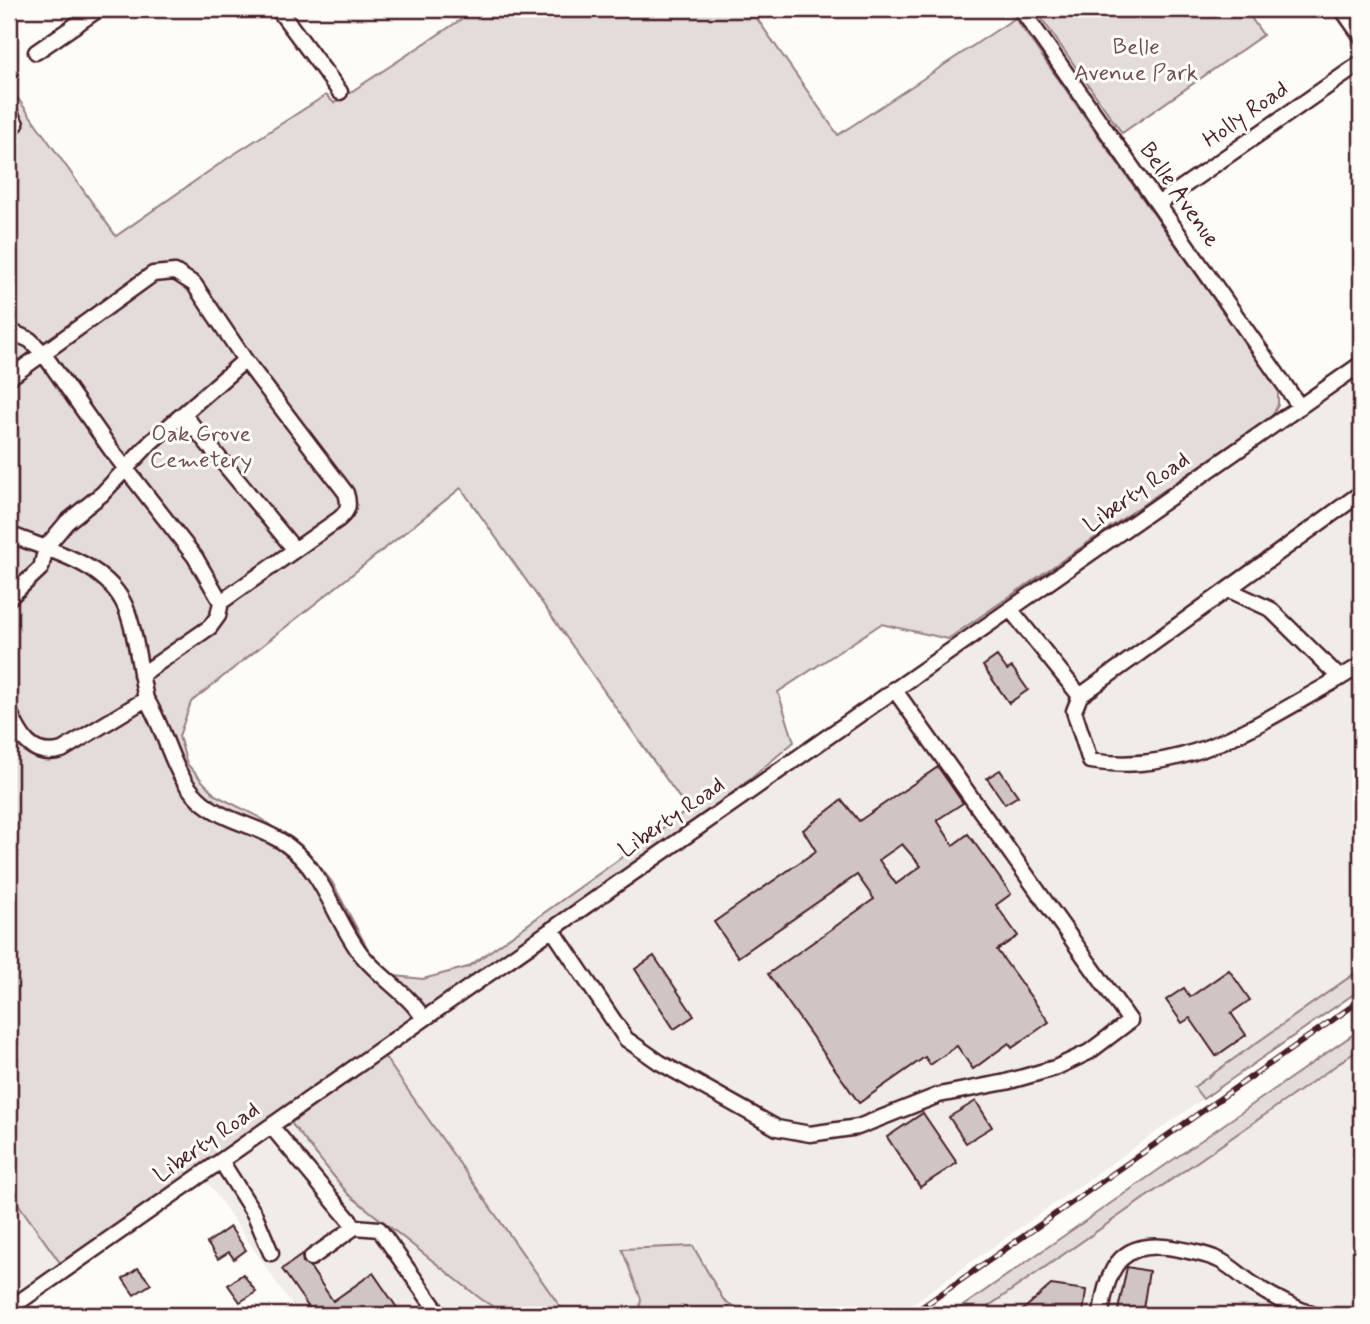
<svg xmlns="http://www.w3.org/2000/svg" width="1370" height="1324" font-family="Mynerve,sans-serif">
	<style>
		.built { fill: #f0ece8 }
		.green { fill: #e3dcda; stroke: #967e82; stroke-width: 2; fill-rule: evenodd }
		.building { fill: #d0c5c4; stroke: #4a1f2b; stroke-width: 2; fill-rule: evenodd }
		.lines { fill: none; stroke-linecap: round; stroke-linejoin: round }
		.minor-casing { stroke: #4a1f2b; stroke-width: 19 }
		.minor { stroke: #fdfcf7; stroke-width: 14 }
		.rail-casing { stroke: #4a1f2b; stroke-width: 6 }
		.rail { stroke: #fdfcf7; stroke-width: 3.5; stroke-dasharray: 10; stroke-linecap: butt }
		.labels { text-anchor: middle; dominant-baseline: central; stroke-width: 6; stroke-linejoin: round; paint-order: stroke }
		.park-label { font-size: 23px; fill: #704e57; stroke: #fdfcf7 }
		.street-label { font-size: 23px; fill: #4a1f2b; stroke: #fdfcf7 }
	</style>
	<rect width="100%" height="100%" fill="#fdfcf7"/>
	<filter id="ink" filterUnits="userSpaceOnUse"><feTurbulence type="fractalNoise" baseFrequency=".0143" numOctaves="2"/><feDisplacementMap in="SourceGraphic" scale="14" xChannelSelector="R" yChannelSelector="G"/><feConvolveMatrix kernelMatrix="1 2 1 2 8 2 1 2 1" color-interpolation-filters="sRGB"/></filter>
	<g filter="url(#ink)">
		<path class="built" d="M 1361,374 L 1361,969 L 1194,1086 L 1203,1099 L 896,1315 L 744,1315 L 723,1299 L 693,1246 L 623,1249 L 641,1299 L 639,1315 L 566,1315 L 384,1056 Z
			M 1361,1048 L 1361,1315 L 976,1315 Z
			M 282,1109 L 316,1157 L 348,1194 L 506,1315 L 299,1315 L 198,1168 Z
			M 9,1191 L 61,1264 L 9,1300 Z"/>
		<path class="green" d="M 477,9 L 756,9 L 758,20 L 838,135 L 1015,18 L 1278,390 L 1278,405 L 1272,416 L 948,639 L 881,624 L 778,692 L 794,742 L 714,809 L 61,1264 L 9,1191 L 9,86 L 116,236 L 228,158 L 326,95 L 334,103 ZM 461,488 L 688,810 L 468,967 L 423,979 L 395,976 L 371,955 L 332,882 L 308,852 L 257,816 L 215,795 L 187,764 L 179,736 L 191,702 Z
			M 1035,9 L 1245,9 L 1263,35 L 1122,133 Z
			M 1361,969 L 1361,989 L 1203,1099 L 1194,1087 Z
			M 1361,1029 L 1361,1048 L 976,1315 L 950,1315 Z
			M 384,1056 L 400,1079 L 566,1315 L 506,1315 L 481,1299 L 348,1194 L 291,1123 Z
			M 693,1246 L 723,1299 L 744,1315 L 639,1315 L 641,1299 L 622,1249 Z"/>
		<path class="building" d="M 997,656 L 1007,670 L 1012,667 L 1028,690 L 1009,703 L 983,666 Z
			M 938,767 L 963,803 L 937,820 L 953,845 L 968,834 L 1011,894 L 996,905 L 1018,936 L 997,950 L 1049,1022 L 1012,1048 L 1009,1043 L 973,1069 L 957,1046 L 930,1065 L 925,1057 L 859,1103 L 768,974 L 874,899 L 857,875 L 738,957 L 714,922 L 816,851 L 803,830 L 842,800 L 859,821 ZM 902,844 L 921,866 L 896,884 L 879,860 Z
			M 1000,770 L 1018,796 L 1005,804 L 987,778 Z
			M 654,956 L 694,1016 L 674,1029 L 635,969 Z
			M 1229,970 L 1250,1000 L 1231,1013 L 1246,1035 L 1216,1056 L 1190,1018 L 1182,1023 L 1166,1000 L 1184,988 L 1190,997 Z
			M 976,1101 L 992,1127 L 966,1143 L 949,1117 Z
			M 923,1113 L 957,1163 L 920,1187 L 887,1137 Z
			M 230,1227 L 246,1250 L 234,1259 L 229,1252 L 218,1259 L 207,1243 Z
			M 302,1255 L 303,1263 L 310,1267 L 333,1301 L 373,1273 L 402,1315 L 326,1315 L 322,1310 L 314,1315 L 282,1269 Z
			M 1127,1267 L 1149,1271 L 1142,1315 L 1117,1315 Z
			M 138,1268 L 151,1284 L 134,1295 L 123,1279 Z
			M 243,1274 L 256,1292 L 240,1302 L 228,1285 Z
			M 1051,1285 L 1086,1290 L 1083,1315 L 1017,1315 Z"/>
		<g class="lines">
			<defs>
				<path id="minor" d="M 278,9 L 340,92
					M 1021,9 L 1300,407
					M 1342,9 L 1361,36
					M 36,52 L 99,9
					M 9,112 L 16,124
					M 1158,204 L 1361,63
					M 9,336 L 14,333 L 30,340 L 43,353 L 112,451 L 195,557 L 221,602
					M 9,378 L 153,274 L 175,272 L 194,284 L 245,360 L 346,493 C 350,506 348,511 339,519 L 221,602 L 218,616 L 210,627 L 141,675
					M 183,414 L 295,550
					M 9,534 C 47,550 100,561 122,600 C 135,622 140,673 146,699 L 62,750 C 31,759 20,735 9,711
					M 1229,590 L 1270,609 L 1340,678 L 1361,665
					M 9,598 L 41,568 L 46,547 L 67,522 L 102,494 L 151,442 L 245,360
					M 1010,609 L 1080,696 L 1361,493
					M 1080,696 L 1074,711 L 1090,761 C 1186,777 1260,722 1340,678
					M 146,699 C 166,729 171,773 198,798 C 222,822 260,825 287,845 C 325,873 334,919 361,954 C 380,978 408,993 424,1019
					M 552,929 L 626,1039 L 659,1062 L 777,1128 L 810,1134 L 858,1127 L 939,1095 L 1006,1082 L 1055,1068 L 1089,1052 L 1130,1021 L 894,689
					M 271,1126 L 355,1227 L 379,1229 L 440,1315
					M 221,1161 L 255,1215 L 271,1253
					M 311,1258 L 355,1227
					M 9,1309 L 1361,364
					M 1101,1315 C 1107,1264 1123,1238 1179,1249 C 1193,1252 1208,1254 1221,1261 C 1232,1267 1241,1276 1251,1283 C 1271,1296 1291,1307 1314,1315"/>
			</defs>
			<use href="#minor" class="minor-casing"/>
			<use href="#minor" class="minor"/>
			<defs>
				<path id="rail" d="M 911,1315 L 1361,1000"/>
			</defs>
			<use href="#rail" class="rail-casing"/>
			<use href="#rail" class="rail"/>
		</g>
	</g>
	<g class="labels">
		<g class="park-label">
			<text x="1136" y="48">Belle<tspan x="1136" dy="26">Avenue Park</tspan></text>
			<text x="201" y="435">Oak Grove<tspan x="201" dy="26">Cemetery</tspan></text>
		</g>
		<g class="street-label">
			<text transform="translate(1246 115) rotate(-35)">Holly Road</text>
			<text transform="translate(1179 195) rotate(55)">Belle Avenue</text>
			<text transform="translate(1137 493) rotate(-35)">Liberty Road</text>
			<text transform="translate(672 818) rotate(-35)">Liberty Road</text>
			<text transform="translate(207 1143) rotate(-35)">Liberty Road</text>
		</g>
	</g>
	<rect width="1370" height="1324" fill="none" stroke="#fdfcf7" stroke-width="35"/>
	<rect x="18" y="18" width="1335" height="1289" fill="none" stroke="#4a1f2b" stroke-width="2.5" filter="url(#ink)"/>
</svg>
